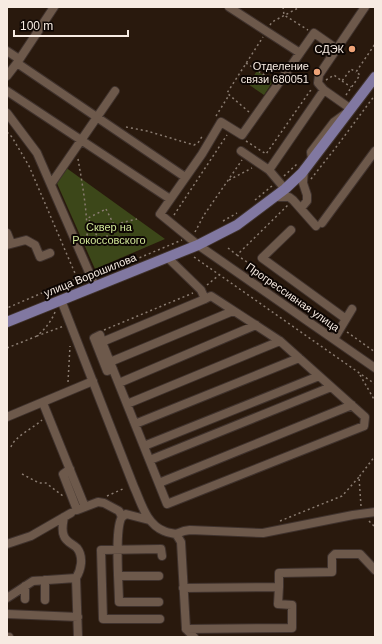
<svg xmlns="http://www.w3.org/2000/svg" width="382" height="644" font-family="Helvetica,sans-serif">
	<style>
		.green { fill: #3c4719 }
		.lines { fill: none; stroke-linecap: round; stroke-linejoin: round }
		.minor-casing { stroke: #3f322d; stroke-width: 10 }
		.major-casing { stroke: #3f322d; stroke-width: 12 }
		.path { stroke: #897b70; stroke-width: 1.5; stroke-dasharray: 2 3; stroke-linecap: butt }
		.minor { stroke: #6d594b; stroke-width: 8 }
		.major { stroke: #8178a1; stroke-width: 10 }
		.poi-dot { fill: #efa377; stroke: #0d0603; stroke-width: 1.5 }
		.labels { text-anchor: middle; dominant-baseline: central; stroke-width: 4; stroke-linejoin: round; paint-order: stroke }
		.poi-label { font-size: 11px; fill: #f7ebe2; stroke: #0d0603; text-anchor: end }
		.park-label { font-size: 11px; fill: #cfe596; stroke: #0d0603 }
		.street-label { font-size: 11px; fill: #f7ebe2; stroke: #0d0603 }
	</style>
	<rect width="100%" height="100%" fill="#29190d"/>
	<path class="green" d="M 257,71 L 273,81 L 264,95 L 248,84 Z
		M 65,167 L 165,239 L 95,269 L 56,181 Z"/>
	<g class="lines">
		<defs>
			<path id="minor" d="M 229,7 L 300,53 L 314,33 L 337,49
				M 7,51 L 19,59
				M 300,53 L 242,135 L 221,122 L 202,154 L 160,214 L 198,245 L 375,368
				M 17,63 L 54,7
				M 7,76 L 17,63 L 185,177
				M 324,90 L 318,83 L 319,75 L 365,7
				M 7,91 L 170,199
				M 7,113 L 37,153 L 95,286
				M 241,151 L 269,170
				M 312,159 L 311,152 L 334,122 L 345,114
				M 51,184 L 115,91
				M 285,189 L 269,170 L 324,90 L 351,109
				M 275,197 L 289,197 L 293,200 L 316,226
				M 301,208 L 307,201 L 307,195 L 303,183 L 304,169
				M 322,223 L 375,151
				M 291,230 L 262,258 L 346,319
				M 7,233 L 11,243
				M 7,245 L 26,240 L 35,245 L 40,257 L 50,253
				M 61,300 L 134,487 C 141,502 146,524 164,531 C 168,533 172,533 176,534 L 181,542 L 186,629 L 292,628 L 292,605 L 278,604 L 279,587
				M 334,339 L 352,309
				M 102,342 L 205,299
				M 110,362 L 233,311
				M 113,369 L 107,371 L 94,338 L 100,335 L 102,342 C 124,396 145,450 167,504 L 364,426 L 365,417 L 280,341 L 211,296 L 205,299 L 201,290 L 167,257
				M 119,383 L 256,325
				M 43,403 L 85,507
				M 127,404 L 280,341
				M 7,417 L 93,381
				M 135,424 L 299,358
				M 144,446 L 319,376
				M 150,460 L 331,387
				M 70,469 L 63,474 L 77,510 L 98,502 L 104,503 L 119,511 L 122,517 C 114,528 119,586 119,602 L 159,602
				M 159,483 L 352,405
				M 64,517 C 63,523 61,530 64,536 C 66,542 73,544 77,548 C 84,557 81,570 76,578 L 78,637
				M 122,517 L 126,514 L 149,520
				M 176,534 L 184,531 L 190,530 L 263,533 L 353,515 L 375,512
				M 7,544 L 31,536 L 71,513
				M 119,576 L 159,576
				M 183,588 L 279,587 L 279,573 L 332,572 L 332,557 L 335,554 L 360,554 L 375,570
				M 7,598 L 33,581 L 76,578
				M 25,599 L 25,586
				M 45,600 L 45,580
				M 7,614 L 78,617
				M 160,619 L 103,619 L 101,550 L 161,549 L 162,556
				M 186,629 L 194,637
				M 7,637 L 9,637"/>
			<path id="major" d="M 7,322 L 198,245 L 237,225 L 285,189 L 302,173 L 375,77"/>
		</defs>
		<use href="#minor" class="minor-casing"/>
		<use href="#major" class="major-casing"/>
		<path class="path" d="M 283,7 L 284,15 L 308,30
			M 270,25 L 272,22 L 300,7
			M 246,63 L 272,80
			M 326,80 L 334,75 L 342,81 L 351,69 L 356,72
			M 342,81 L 351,87
			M 346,95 L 360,75 L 356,72 L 375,44
			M 249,112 L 227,93 L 263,37
			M 216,116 L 229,95
			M 126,127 L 147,131 L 194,145 L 198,143 L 203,135
			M 7,132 L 12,137 L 29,166 L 77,278 L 7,308
			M 246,141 L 266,154 L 310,91 L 313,89
			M 78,159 C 83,187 88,216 87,244
			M 284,176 L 297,164
			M 311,179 L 337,146 L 375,95
			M 229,180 L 252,168
			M 255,200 L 272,186
			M 106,209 L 117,231 L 99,240 L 88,218 Z
			M 174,215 L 227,135
			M 223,221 L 237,213
			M 121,223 L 137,219
			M 195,232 L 204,215 L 242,160
			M 228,248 L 237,255 L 288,205
			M 237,255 L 335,324
			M 194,257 L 375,384
			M 98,275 L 182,240
			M 77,278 L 83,278
			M 207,285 L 219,275
			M 55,312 C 51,322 45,329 37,336 L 64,326
			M 104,330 L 193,293
			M 347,332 L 375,352
			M 7,348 L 37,336
			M 360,375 L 375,401
			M 68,382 L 70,346
			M 11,447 C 15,436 32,429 42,420
			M 22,474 L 39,483 L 46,483 L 63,496
			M 7,477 L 7,475
			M 107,496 L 125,488
			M 361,506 L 359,477 L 375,456
			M 280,521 L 342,496 L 359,477
			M 369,521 L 375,527"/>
		<use href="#minor" class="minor"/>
		<use href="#major" class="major"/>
	</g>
	<g class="poi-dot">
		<circle cx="352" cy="49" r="4"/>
		<circle cx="317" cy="72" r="4"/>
	</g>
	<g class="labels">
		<g class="poi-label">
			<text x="344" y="49">СДЭК</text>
			<text x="309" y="66">Отделение<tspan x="309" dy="13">связи 680051</tspan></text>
		</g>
		<g class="park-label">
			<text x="109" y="227">Сквер на<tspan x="109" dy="13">Рокоссовского</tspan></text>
		</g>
		<g class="street-label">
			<text transform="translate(90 275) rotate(-22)">улица Ворошилова</text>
			<text transform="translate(293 297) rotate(35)">Прогрессивная улица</text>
		</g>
	</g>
	<rect width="382" height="644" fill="none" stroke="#f7ebe2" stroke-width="16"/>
	<path d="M14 30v6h114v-6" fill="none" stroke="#f7ebe2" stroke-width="2"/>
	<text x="20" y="30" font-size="12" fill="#f7ebe2" stroke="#0d0603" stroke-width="3" paint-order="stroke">100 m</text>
</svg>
